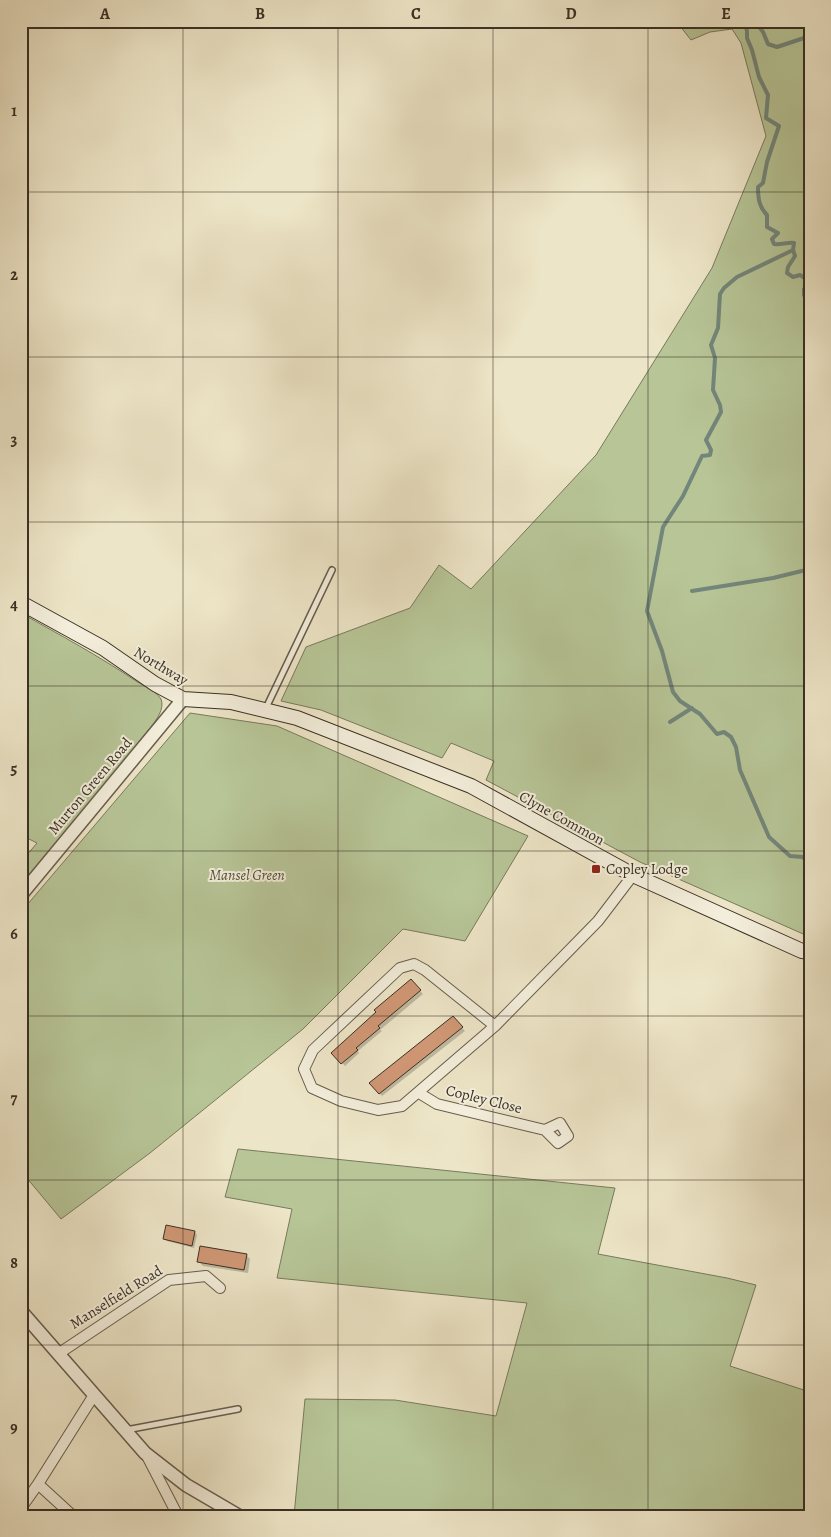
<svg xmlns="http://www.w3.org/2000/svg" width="831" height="1537" font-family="Alegreya,serif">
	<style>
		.green { fill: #b7c597; stroke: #787a5e }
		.shadow { fill: #0003 }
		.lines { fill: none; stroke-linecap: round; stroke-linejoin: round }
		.stream { stroke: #73867b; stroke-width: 4 }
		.building { fill: #d09775; stroke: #3a3025 }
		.service-casing { stroke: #675d4e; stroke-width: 8 }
		.minor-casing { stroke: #675d4e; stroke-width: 12 }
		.tertiary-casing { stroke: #675d4e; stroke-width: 15 }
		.secondary-casing { stroke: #3a3025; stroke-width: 16 }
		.service { stroke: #f3eedb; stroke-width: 5 }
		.minor { stroke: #f3eedb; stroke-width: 10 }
		.tertiary { stroke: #f3eedb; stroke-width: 12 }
		.secondary { stroke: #f3eedb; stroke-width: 14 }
		.grid { fill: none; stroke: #3a3025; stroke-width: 1; stroke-opacity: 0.55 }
		.poi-dot { fill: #8f2418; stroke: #f3eedb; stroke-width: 2 }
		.labels { text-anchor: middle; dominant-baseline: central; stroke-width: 4; stroke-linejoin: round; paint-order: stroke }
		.street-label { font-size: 15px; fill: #3a3025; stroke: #f3eedb }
		.poi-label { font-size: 15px; fill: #3a3025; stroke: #f3eedb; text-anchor: start }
		.park-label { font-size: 15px; font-style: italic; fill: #534e3c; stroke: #f3eedb }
		.neatline { fill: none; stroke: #3a3025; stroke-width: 2 }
		.grid-label { font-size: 16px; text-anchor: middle; font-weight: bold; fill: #3a3025 }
	</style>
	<rect width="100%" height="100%" fill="#ede5c7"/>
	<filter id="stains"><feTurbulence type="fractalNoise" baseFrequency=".004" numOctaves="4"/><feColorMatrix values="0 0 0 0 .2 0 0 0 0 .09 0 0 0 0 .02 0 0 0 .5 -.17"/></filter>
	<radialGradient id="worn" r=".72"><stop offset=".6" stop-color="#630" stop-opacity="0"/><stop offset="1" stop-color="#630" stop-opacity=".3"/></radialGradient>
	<path class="green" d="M 676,21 L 810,21 L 810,937 L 640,862 L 486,780 L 494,761 L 451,743 L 442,758 L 321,710 L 281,701 L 306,647 L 410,608 L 439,565 L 471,589 L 596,455 L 712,268 L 766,136 L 741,43 L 732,29 L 710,32 L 691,40 Z
		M 21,613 C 60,635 99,656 136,681 C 144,686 156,691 161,699 C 165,709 156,720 151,727 L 21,887 L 21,862 L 37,843 L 21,835 Z
		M 190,713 L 277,726 L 528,836 L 465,941 L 403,929 L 303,1029 L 150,1153 L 61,1219 L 21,1171 L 21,912 Z
		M 238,1149 L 615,1188 L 598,1254 L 727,1278 L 756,1285 L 730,1366 L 810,1392 L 810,1516 L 294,1516 L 305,1399 L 395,1400 L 496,1416 L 527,1303 L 277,1278 L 292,1209 L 225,1197 Z"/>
	<path class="shadow" d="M 411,981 L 423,994 L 380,1030 L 382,1031 L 358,1051 L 359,1053 L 345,1066 L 333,1053 Z
		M 453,1018 L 465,1031 L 382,1096 L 371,1083 Z
		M 167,1226 L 195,1232 L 197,1235 L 194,1248 L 167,1241 L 164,1239 Z
		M 246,1255 L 250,1259 L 248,1273 L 203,1266 L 199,1262 Z"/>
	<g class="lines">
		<path class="stream" d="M 692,21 L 694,25 L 700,21
			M 744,21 L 747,31 L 747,38 L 752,50 L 759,77 L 768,95 L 766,118 L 779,126 L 767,162 L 763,183 L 758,187 C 758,198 759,207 767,215 L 767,227 L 778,233 L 772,239 L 774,244 C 781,245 787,242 794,243 L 793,250 L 795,256 L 788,267 L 787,273 L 793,277 L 800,275 L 808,280 L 809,286 L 804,289 L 804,295 L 810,305
			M 755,21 L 763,32 L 768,44 L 777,47 L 810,36
			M 793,250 L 737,277 L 724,288 L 720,294 L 718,328 L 711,345 L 715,358 L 713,390 L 720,405 L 721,412 L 706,440 L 711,450 L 710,455 L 702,456 L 683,496 L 663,527 L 647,611 L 662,651 L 673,692 L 680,701 L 700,714 L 717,734 L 724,732 L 731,737 L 736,747 L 740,770 L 769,837 L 790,856 L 803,857 L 810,866
			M 692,591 L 773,578 L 810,569
			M 670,722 L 692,708"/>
	</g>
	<path class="building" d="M 411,979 L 421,990 L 378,1026 L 380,1028 L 356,1048 L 358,1050 L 341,1064 L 331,1053 L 376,1012 L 374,1010 Z
		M 453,1016 L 463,1027 L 379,1094 L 369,1083 Z
		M 166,1225 L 195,1231 L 192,1246 L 163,1239 Z
		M 200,1246 L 247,1254 L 244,1270 L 197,1262 Z"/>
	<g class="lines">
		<defs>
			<path id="service" d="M 265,710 L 332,570
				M 126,1430 L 238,1409"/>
			<path id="minor" d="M 495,1026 L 425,970 L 414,964 L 400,968 L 313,1050 L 304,1069 L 312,1088 L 341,1101 L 378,1110 L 402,1106 L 495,1026 L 598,921 L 633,875
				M 419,1093 L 437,1104 L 545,1130 L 560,1123 L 568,1136 L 558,1143 L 545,1130
				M 58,1354 L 169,1280 L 206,1276 L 220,1288
				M 147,1456 L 178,1516
				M 38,1484 L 94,1395
				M 21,1508 L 38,1484 L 73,1516"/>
			<path id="tertiary" d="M 21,895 L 183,699
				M 21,1311 L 145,1453 L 186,1485 L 239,1516"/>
			<path id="secondary" d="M 21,603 L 103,648 L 155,684 L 183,699 L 231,702 L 297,718 L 471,786 L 633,875 L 802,951 L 810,952"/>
		</defs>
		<use href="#service" class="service-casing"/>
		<use href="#minor" class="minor-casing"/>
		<use href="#tertiary" class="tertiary-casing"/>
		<use href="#secondary" class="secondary-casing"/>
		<use href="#service" class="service"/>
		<use href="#minor" class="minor"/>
		<use href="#tertiary" class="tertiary"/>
		<use href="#secondary" class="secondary"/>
	</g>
	<path class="grid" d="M 183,21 L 183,1516M 338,21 L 338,1516M 493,21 L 493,1516M 648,21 L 648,1516M 21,192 L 810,192M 21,357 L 810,357M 21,522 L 810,522M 21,686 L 810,686M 21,851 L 810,851M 21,1016 L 810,1016M 21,1180 L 810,1180M 21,1345 L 810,1345"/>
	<rect class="poi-dot" x="591" y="864" width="10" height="10" rx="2.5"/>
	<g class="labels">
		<g class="street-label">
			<text transform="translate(161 666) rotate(31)">Northway</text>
			<text transform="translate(90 786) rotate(-50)">Murton Green Road</text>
			<text transform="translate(562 818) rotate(29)">Clyne Common</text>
			<text transform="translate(484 1099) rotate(14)">Copley Close</text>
			<text transform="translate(116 1297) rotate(-32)">Manselfield Road</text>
		</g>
		<g class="poi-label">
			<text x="606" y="869">Copley Lodge</text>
		</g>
		<g class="park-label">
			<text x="247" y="875">Mansel Green</text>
		</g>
	</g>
	<rect width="831" height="1537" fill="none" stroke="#ede5c7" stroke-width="55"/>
	<rect x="28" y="28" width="776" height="1482" class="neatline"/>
	<g class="grid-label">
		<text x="105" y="19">A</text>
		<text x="260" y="19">B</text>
		<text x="416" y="19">C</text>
		<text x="571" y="19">D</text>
		<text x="726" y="19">E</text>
		<text x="14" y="116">1</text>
		<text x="14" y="280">2</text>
		<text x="14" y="445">3</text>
		<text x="14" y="610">4</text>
		<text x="14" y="774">5</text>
		<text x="14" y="939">6</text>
		<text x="14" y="1104">7</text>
		<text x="14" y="1268">8</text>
		<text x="14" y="1433">9</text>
	</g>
	<rect width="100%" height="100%" filter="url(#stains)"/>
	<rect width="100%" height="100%" fill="url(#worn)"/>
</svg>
